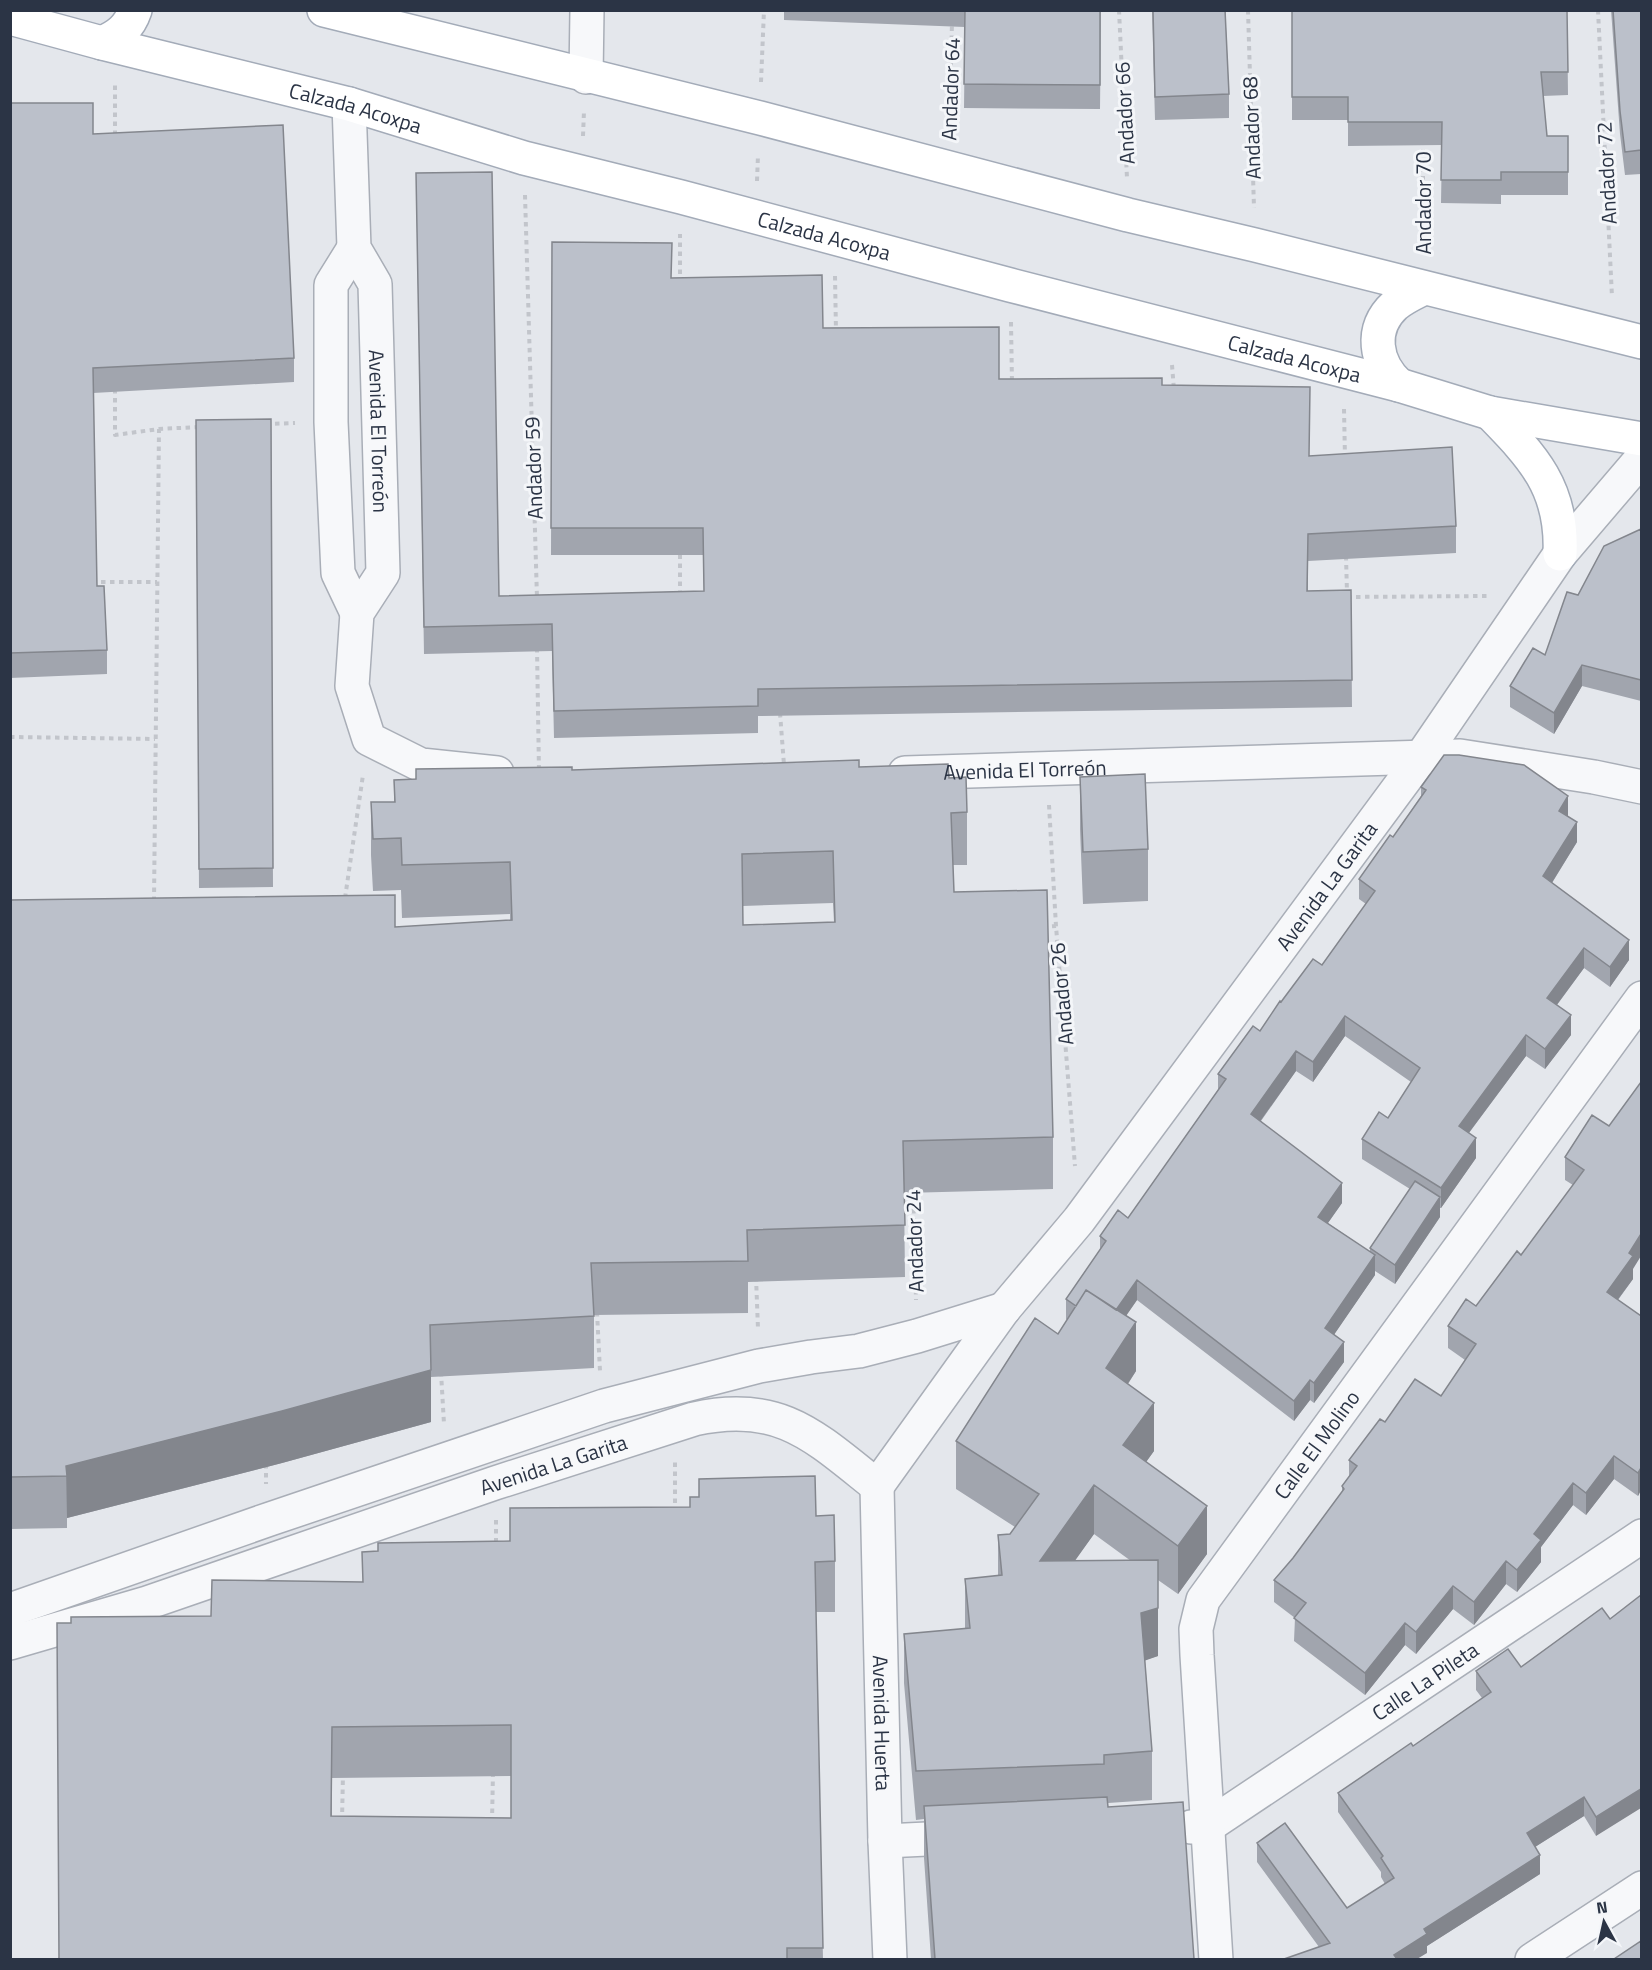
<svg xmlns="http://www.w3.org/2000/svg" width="1652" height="1970" font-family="'Titillium Web',sans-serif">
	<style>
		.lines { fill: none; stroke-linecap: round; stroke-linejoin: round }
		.minor-casing { stroke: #a9aeb7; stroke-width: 36 }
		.major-casing { stroke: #a3abb8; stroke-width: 36 }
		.path { stroke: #c2c5cb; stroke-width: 4; stroke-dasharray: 4.5 4.5; stroke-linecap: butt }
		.minor { stroke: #f7f8fa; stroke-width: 33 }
		.major { stroke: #fff; stroke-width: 33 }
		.wall { fill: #a1a5ae; fill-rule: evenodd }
		.shaded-wall { fill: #83868d }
		.building { fill: #bbc0ca; stroke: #83868d; stroke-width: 1.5; fill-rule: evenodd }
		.labels { text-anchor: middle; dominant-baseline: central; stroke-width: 6; stroke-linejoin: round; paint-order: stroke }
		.street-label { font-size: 21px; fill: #2b3445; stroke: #f4f6f9 }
	</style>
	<rect width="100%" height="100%" fill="#e4e7ec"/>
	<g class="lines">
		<defs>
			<g id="minor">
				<path d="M 586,77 L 587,10"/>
				<path id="s1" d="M 349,104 L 354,248 L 375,284 L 383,573 L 357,613 L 352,686 L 369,739 L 421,765 L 497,773"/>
				<path d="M 354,248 L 331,285 L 331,422 L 338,573 L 357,613"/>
				<path id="s2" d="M 905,773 L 1460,756 L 1594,777 L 1642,787"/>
				<path id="s3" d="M 877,1486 L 1004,1309 L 1079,1220 L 1420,759 L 1560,554 L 1642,458"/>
				<path id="s4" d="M 877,1486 L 885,1841 L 890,1960"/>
				<path d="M 10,1610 L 270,1519 L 604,1406 L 759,1366 L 811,1357 L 859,1351 L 917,1336 L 1004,1309"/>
				<path id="s5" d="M 10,1643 L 147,1603 L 495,1483 L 694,1419 C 780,1400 814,1436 877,1486"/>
				<path id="s6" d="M 1191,1827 L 1208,1826 L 1642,1536"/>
				<path d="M 885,1841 L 969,1837"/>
				<path id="s7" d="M 1216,1960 L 1197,1655 L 1196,1629 L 1203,1600 L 1642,998"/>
				<path d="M 1532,1960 L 1642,1888"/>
			</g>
			<g id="major">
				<path d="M 324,10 L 760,118 L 1128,215 L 1255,245 L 1642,342"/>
				<path id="s8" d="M 10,18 L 102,43 L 349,104 L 524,158 L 681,197 L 1010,285 L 1399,385 L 1490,413 L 1642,439"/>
				<path d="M 102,43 C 118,36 129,28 135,10"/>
				<path d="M 1399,385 C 1375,363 1369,329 1395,305 C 1403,298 1414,293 1424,288"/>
				<path d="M 1490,413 C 1533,457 1563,488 1560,554"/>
			</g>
		</defs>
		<use href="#minor" class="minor-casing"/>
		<use href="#major" class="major-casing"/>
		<path class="path" d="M 1119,10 L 1127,178
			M 1248,10 L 1254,208
			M 1598,10 L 1612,297
			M 761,82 L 764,10
			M 949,130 L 952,23
			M 115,135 L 115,83
			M 583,136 L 584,111
			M 1423,140 L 1423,250
			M 757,181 L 758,155
			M 525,195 L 537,598
			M 835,276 L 836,332
			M 680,283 L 680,234
			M 1011,322 L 1012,383
			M 1172,365 L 1174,390
			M 115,389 L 115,435 L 159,429 L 199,427
			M 1344,409 L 1345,458
			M 266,424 L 295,423
			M 1346,556 L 1347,593
			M 92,582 L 157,582
			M 680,595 L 680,552
			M 1347,597 L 1487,596
			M 537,648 L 539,772
			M 780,713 L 784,765
			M 10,737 L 155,739
			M 1049,805 L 1056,926 L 1075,1166
			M 345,898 L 363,775
			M 154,901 L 159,429
			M 1043,927 L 1056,926
			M 913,1191 L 916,1300
			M 756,1277 L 758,1329
			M 597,1312 L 600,1371
			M 441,1372 L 444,1424
			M 266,1464 L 266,1484
			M 675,1512 L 675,1462
			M 496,1520 L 496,1546
			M 342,1821 L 343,1774
			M 492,1822 L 493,1772"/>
		<use href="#minor" class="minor"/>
		<use href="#major" class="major"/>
	</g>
	<path class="wall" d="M 784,10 L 1101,10 L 1100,109 L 964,108 L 965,27 L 784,20 Z
		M 1152,10 L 1226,10 L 1226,27 L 1229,94 L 1229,118 L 1155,120 Z
		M 1292,10 L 1567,10 L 1568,95 L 1543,96 L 1547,136 L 1568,136 L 1568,195 L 1501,195 L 1501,204 L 1441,203 L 1442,145 L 1348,146 L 1348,120 L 1292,120 Z
		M 1611,10 L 1641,10 L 1641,174 L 1625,175 L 1620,134 Z
		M 10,103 L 93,134 L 294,358 L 294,382 L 93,393 L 97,586 L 107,650 L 107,674 L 10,678 Z
		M 416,173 L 499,596 L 704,591 L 703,555 L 551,555 L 552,242 L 672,278 L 823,328 L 999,379 L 1162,385 L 1456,526 L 1456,553 L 1308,561 L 1308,591 L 1351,590 L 1352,707 L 758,716 L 758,733 L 554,738 L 552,651 L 424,654 Z
		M 271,419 L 273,887 L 199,888 L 196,420 Z
		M 1641,529 L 1641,701 L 1582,686 L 1554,734 L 1510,707 L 1510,686 L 1545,655 L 1578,595 Z
		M 859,767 L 949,778 L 967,812 L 967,865 L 953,865 L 954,892 L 1053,1137 L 1053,1189 L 904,1193 L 905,1277 L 748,1282 L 748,1313 L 594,1315 L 594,1368 L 431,1377 L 431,1422 L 282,1463 L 67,1518 L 67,1528 L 10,1529 L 10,900 L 395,927 L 510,920 L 510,914 L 402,918 L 401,890 L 373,891 L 371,855 L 371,802 L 394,802 L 394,780 L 572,770 ZM 833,903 L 834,922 L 743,925 L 743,906 Z
		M 1080,777 L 1148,849 L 1148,901 L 1083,904 L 1080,829 Z
		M 1421,787 L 1568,816 L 1577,842 L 1552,883 L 1629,960 L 1610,987 L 1584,968 L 1557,1005 L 1571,1035 L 1545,1069 L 1526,1056 L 1469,1133 L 1476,1158 L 1441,1208 L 1440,1208 L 1440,1217 L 1395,1284 L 1375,1271 L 1375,1275 L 1334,1334 L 1344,1362 L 1314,1403 L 1310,1400 L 1294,1421 L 1137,1300 L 1126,1316 L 1136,1371 L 1128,1384 L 1154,1451 L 1146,1462 L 1207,1554 L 1178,1594 L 1158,1580 L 1158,1656 L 1145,1660 L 1152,1751 L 1152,1800 L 1108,1803 L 1108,1807 L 1194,1959 L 931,1959 L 924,1858 L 924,1819 L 916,1820 L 904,1683 L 904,1634 L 965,1629 L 965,1579 L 998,1576 L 998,1535 L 1010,1534 L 1015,1527 L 956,1489 L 956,1441 L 1058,1334 L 1067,1320 L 1066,1319 L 1066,1299 L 1100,1250 L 1100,1236 L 1128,1218 L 1218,1090 L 1218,1074 L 1260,1031 L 1281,1002 L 1322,965 L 1366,904 L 1359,899 L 1359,879 L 1393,837 L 1421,796 ZM 1345,1036 L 1411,1082 L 1388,1118 L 1362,1139 L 1362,1159 L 1410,1189 L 1370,1248 L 1370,1252 L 1328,1223 L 1342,1203 L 1261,1121 L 1296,1071 L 1313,1082 ZM 1094,1534 L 1131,1561 L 1074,1561 Z
		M 1592,1115 L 1633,1269 L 1633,1279 L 1618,1300 L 1641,1316 L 1641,1490 L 1638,1496 L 1614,1479 L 1586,1515 L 1573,1505 L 1541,1547 L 1541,1562 L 1517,1592 L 1506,1584 L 1474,1625 L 1453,1609 L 1416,1654 L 1405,1645 L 1365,1695 L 1294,1641 L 1295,1618 L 1274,1602 L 1274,1580 L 1293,1558 L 1342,1492 L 1342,1486 L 1349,1477 L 1349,1460 L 1385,1422 L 1441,1396 L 1465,1360 L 1448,1348 L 1448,1326 L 1476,1306 L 1521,1255 L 1573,1185 L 1565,1180 L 1565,1157 Z
		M 816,1516 L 835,1561 L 835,1612 L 816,1612 L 823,1959 L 58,1959 L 211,1616 L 362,1582 L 378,1551 ZM 511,1776 L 511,1818 L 332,1816 L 332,1778 Z
		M 1602,1608 L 1596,1836 L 1584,1816 L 1535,1847 L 1540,1874 L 1427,1946 L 1427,1953 L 1319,1947 L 1257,1862 L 1257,1843 L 1347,1908 L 1385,1884 L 1381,1877 L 1381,1872 L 1338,1812 L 1338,1793 L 1413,1746 L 1482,1698 L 1476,1690 L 1476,1671 L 1521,1667 Z"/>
	<path class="shaded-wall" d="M 1582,665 L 1582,686 L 1554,734 L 1554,713 Z
		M 1568,796 L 1568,816 L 1559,831 L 1559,811 Z
		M 1577,822 L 1577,842 L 1543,897 L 1543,876 Z
		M 1629,940 L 1629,960 L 1610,987 L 1610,967 Z
		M 1584,948 L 1584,968 L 1547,1018 L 1547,998 Z
		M 1571,1015 L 1571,1035 L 1545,1069 L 1545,1049 Z
		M 1345,1016 L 1345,1036 L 1313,1082 L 1313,1062 Z
		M 1526,1035 L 1526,1056 L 1459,1146 L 1459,1126 Z
		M 1296,1051 L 1296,1071 L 1251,1134 L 1251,1114 Z
		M 1476,1138 L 1476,1158 L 1441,1208 L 1441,1188 Z
		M 1342,1183 L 1342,1203 L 1318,1237 L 1318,1217 Z
		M 1440,1197 L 1440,1217 L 1395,1284 L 1395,1265 Z
		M 1641,1234 L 1641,1256 L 1633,1269 L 1633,1279 L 1607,1314 L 1607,1292 L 1629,1253 Z
		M 1375,1255 L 1375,1275 L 1325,1348 L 1325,1328 Z
		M 1137,1280 L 1137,1300 L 1105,1346 L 1105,1326 Z
		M 1136,1322 L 1136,1371 L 1106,1417 L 1106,1368 Z
		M 1344,1342 L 1344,1362 L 1314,1403 L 1314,1383 Z
		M 431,1370 L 431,1422 L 282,1463 L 67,1518 L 66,1466 Z
		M 1310,1380 L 1310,1400 L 1294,1421 L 1294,1401 Z
		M 1154,1403 L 1154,1451 L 1123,1494 L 1123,1445 Z
		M 1614,1456 L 1614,1479 L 1586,1515 L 1586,1493 Z
		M 1641,1468 L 1641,1490 L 1638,1496 L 1638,1473 Z
		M 1573,1483 L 1573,1505 L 1541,1547 L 1541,1562 L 1517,1592 L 1517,1570 L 1534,1534 Z
		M 1094,1485 L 1094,1534 L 1040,1610 L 1040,1561 Z
		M 1207,1506 L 1207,1554 L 1178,1594 L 1178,1546 Z
		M 1506,1561 L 1506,1584 L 1474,1625 L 1474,1602 Z
		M 1453,1586 L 1453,1609 L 1416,1654 L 1416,1632 Z
		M 1158,1608 L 1158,1656 L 1141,1662 L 1141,1613 Z
		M 1405,1623 L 1405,1645 L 1365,1695 L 1365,1673 Z
		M 1641,1789 L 1641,1808 L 1596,1836 L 1596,1817 Z
		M 1584,1797 L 1584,1816 L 1527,1852 L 1527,1833 Z
		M 1540,1855 L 1540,1874 L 1427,1946 L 1427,1953 L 1417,1959 L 1394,1959 L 1394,1955 L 1424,1929 Z"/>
	<path class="building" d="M 965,10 L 1100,10 L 1100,85 L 964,84 Z
		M 1153,10 L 1225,10 L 1229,94 L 1155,97 Z
		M 1292,10 L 1567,10 L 1568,72 L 1541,72 L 1547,136 L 1568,136 L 1568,172 L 1501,172 L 1501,180 L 1441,180 L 1442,122 L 1348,122 L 1348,97 L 1292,97 Z
		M 1613,10 L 1641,10 L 1641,150 L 1625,152 L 1620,111 Z
		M 10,103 L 93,103 L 93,134 L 283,125 L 294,358 L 93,368 L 97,586 L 104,586 L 107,650 L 10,653 Z
		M 492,172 L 499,596 L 704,591 L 703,528 L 551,528 L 552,242 L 672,243 L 671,278 L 822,275 L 823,328 L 999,327 L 999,379 L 1162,378 L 1162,385 L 1310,387 L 1309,456 L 1452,447 L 1456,526 L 1308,534 L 1307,591 L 1351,590 L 1352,680 L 758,689 L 758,706 L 554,711 L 552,624 L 424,627 L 416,173 Z
		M 271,419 L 273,868 L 199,869 L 196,420 Z
		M 1641,529 L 1641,680 L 1582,665 L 1554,713 L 1510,686 L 1533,648 L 1545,655 L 1567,592 L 1578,595 L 1604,546 Z
		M 1444,755 L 1459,755 L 1524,765 L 1568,796 L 1559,811 L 1577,822 L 1543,876 L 1629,940 L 1610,967 L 1584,948 L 1547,998 L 1571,1015 L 1545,1049 L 1526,1035 L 1459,1126 L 1476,1138 L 1441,1188 L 1362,1139 L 1379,1112 L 1388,1118 L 1420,1068 L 1345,1016 L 1313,1062 L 1296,1051 L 1251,1114 L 1342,1183 L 1318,1217 L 1375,1255 L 1325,1328 L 1344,1342 L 1314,1383 L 1310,1380 L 1294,1401 L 1137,1280 L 1116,1310 L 1086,1290 L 1076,1306 L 1066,1299 L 1106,1241 L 1100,1236 L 1118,1210 L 1128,1218 L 1226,1079 L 1218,1074 L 1253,1026 L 1260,1031 L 1280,1001 L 1281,1002 L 1313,959 L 1322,965 L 1375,891 L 1359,879 L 1390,835 L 1393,837 L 1426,790 L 1421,787 Z
		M 859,760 L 859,767 L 948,764 L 949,778 L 966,777 L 967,812 L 951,813 L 954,892 L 1047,890 L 1053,1137 L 903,1141 L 905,1225 L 747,1230 L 748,1261 L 591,1263 L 594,1316 L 430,1325 L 431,1370 L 282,1411 L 66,1466 L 67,1476 L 10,1477 L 10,900 L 395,895 L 395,927 L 512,920 L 510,862 L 402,865 L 401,838 L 373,839 L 371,802 L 395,802 L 394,780 L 416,779 L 416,769 L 572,767 L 572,770 ZM 833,851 L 835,922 L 743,925 L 742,854 Z
		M 1145,774 L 1148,849 L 1083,852 L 1080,777 Z
		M 1641,1082 L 1641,1234 L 1629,1253 L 1633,1256 L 1607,1292 L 1641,1316 L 1641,1468 L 1638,1473 L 1614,1456 L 1586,1493 L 1573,1483 L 1534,1534 L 1541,1540 L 1517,1570 L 1506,1561 L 1474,1602 L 1453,1586 L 1416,1632 L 1405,1623 L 1365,1673 L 1294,1618 L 1306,1603 L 1274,1580 L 1293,1558 L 1344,1489 L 1342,1486 L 1357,1466 L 1349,1460 L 1380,1419 L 1385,1422 L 1415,1379 L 1441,1396 L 1476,1344 L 1448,1326 L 1466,1299 L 1476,1306 L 1517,1251 L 1521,1255 L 1584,1170 L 1565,1157 L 1592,1115 L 1609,1126 Z
		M 1415,1181 L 1440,1197 L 1395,1265 L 1370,1248 Z
		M 1086,1290 L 1136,1322 L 1106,1368 L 1154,1403 L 1123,1445 L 1207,1506 L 1178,1546 L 1094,1485 L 1040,1561 L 1158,1560 L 1158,1608 L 1141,1613 L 1152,1751 L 1104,1755 L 1104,1764 L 916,1771 L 904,1634 L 970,1628 L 965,1579 L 1002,1575 L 998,1535 L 1010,1534 L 1039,1494 L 956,1441 L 1035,1318 L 1058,1334 Z
		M 815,1476 L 816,1516 L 834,1515 L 835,1561 L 815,1562 L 823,1948 L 787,1948 L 787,1959 L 59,1959 L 57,1623 L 71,1623 L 71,1617 L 211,1616 L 212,1580 L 363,1582 L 362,1552 L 378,1551 L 378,1543 L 510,1541 L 510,1508 L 690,1507 L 690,1497 L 699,1497 L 699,1479 ZM 511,1725 L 511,1818 L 331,1816 L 332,1727 Z
		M 1641,1595 L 1641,1789 L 1596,1817 L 1584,1797 L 1527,1833 L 1540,1855 L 1424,1929 L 1427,1934 L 1394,1955 L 1397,1959 L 1284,1959 L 1330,1943 L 1257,1843 L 1285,1823 L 1347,1908 L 1394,1878 L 1381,1858 L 1383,1856 L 1338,1793 L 1411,1743 L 1413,1746 L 1491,1692 L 1476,1671 L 1508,1649 L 1521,1667 L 1602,1608 L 1610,1619 Z
		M 1107,1797 L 1108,1807 L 1183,1802 L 1194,1959 L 935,1959 L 924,1806 Z
		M 1641,1941 L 1641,1959 L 1614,1959 Z"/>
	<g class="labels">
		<g class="street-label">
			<text transform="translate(950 89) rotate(-88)">Andador 64</text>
			<text stroke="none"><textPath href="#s8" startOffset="357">Calzada Acoxpa</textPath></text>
			<text transform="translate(1124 113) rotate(-93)">Andador 66</text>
			<text transform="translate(1251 128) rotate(-92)">Andador 68</text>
			<text transform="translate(1606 173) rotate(-93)">Andador 72</text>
			<text transform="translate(1423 203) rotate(-90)">Andador 70</text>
			<text stroke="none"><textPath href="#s8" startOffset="843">Calzada Acoxpa</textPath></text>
			<text stroke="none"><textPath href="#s8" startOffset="1329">Calzada Acoxpa</textPath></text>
			<text stroke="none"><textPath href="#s1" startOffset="333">Avenida El Torreón</textPath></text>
			<text transform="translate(533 468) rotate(-92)">Andador 59</text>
			<text stroke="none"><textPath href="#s2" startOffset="120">Avenida El Torreón</textPath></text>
			<text stroke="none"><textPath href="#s3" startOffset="750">Avenida La Garita</textPath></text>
			<text transform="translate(1061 994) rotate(-95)">Andador 26</text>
			<text transform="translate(914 1241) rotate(-92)">Andador 24</text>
			<text stroke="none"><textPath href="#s7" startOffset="554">Calle El Molino</textPath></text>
			<text stroke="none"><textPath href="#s5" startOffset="572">Avenida La Garita</textPath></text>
			<text stroke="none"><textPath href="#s6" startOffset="278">Calle La Pileta</textPath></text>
			<text stroke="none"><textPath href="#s4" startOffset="237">Avenida Huerta</textPath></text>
		</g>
	</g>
	<rect width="1652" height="1970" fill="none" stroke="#2b3445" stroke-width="24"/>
	<g transform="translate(1604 1922) rotate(352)" stroke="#f4f6f9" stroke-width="4.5" paint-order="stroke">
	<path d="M0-4.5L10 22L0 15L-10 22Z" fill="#2b3445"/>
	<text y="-9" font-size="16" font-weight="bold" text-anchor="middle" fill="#2b3445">N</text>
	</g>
</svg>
